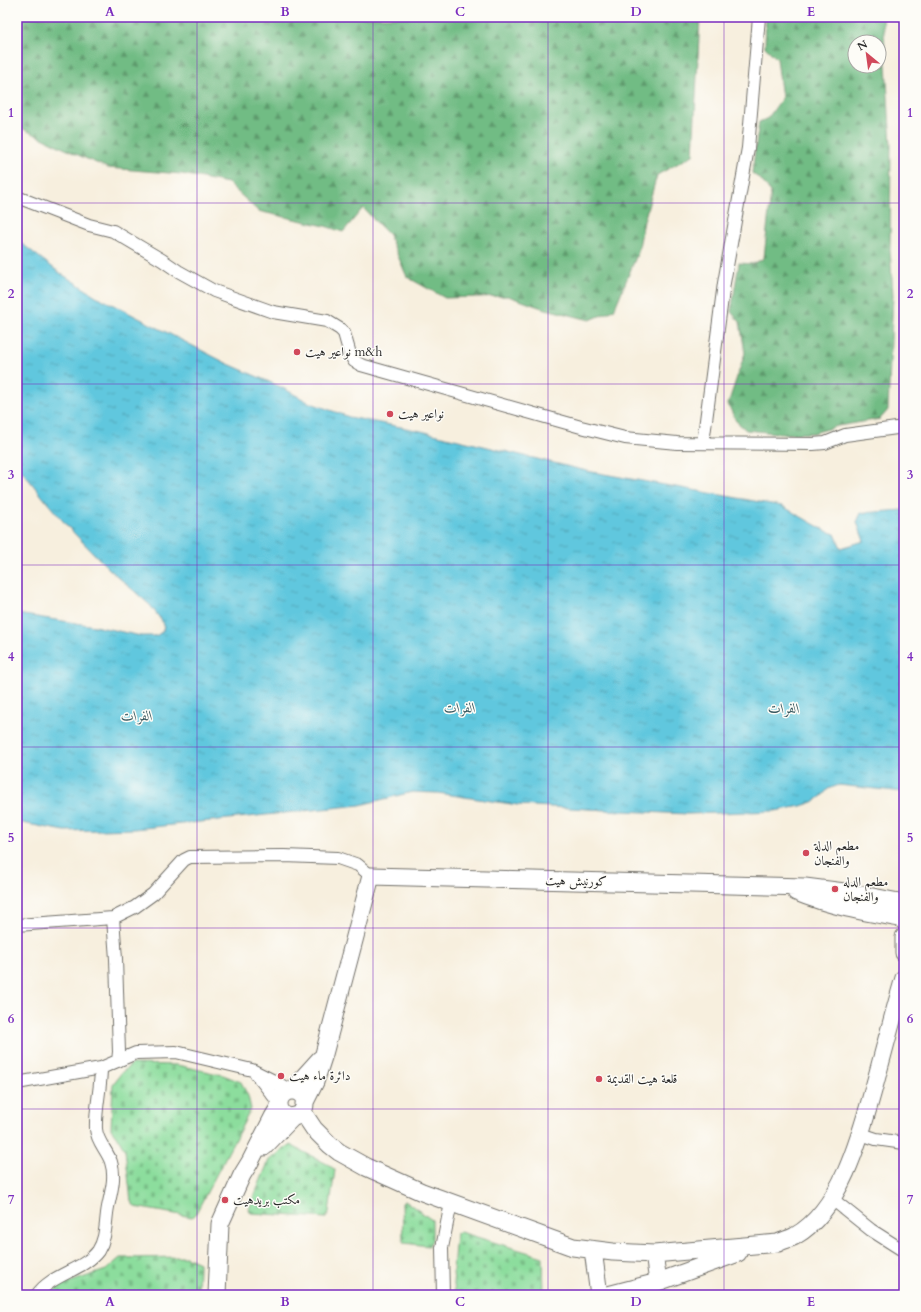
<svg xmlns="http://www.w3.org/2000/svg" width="921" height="1312" font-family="Cardo,Amiri,serif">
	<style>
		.forest { fill: url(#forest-firs); stroke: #4e7458; fill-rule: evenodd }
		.cemetery { fill: url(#cemetery-stones); stroke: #5c8464 }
		.water { fill: url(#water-ripples); stroke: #467984 }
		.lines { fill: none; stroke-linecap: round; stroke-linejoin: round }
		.street-casing { stroke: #72706a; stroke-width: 14 }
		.secondary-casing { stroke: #72706a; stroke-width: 19 }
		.street { stroke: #fff; stroke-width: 12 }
		.secondary { stroke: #fff; stroke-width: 17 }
		.grid { fill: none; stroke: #7b2cbf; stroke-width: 1; stroke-opacity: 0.55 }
		.poi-dot { fill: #d1495b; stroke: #fdfcf7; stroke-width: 1.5 }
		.labels { text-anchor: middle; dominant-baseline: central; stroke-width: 3; stroke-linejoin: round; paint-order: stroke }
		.poi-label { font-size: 13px; fill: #2b2b2b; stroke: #fdfcf7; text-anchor: start }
		.street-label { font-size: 13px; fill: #2b2b2b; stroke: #fdfcf7 }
		.water-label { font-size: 14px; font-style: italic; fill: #3b5a61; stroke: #fdfcf7 }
		.neatline { fill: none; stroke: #7b2cbf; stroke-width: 1.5 }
		.grid-label { font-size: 13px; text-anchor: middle; font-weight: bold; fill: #7b2cbf }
	</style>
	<defs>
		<pattern id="forest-firs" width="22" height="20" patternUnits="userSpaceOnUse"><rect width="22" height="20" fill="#71bc84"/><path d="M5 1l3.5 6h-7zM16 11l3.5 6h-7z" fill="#5d996c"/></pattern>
		<pattern id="cemetery-stones" width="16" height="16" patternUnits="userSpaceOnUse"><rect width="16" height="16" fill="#8cdd9d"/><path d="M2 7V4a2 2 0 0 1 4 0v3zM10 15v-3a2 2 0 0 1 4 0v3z" fill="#79be87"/></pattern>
		<pattern id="water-ripples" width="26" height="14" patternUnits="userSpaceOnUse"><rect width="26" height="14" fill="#61c7de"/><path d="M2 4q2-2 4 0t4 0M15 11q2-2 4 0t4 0" fill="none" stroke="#50a2b4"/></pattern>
	</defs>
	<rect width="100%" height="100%" fill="#fdfcf7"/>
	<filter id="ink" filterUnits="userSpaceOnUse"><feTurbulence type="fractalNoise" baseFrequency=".025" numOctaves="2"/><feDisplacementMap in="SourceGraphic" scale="8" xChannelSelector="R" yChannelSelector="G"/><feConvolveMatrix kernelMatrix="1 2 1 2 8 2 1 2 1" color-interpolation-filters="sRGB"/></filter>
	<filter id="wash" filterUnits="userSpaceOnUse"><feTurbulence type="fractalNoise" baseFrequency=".012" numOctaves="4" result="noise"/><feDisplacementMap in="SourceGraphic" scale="16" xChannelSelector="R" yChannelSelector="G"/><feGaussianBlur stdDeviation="0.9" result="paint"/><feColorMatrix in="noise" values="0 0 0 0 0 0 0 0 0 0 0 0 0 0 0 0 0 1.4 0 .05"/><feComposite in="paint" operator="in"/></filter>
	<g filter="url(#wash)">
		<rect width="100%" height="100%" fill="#f7efde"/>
		<path class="forest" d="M 17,17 L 700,17 L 693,155 L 657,175 L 644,221 L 638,252 L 614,310 L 590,320 L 542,308 L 508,296 L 445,298 L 407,277 L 389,235 L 363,208 L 343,232 L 325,226 L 258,211 L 228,183 L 182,174 L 108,168 L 78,155 L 17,126 Z
			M 766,17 L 883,17 L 891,145 L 890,249 L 893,295 L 888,410 L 880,419 L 838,426 L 813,433 L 786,434 L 746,430 L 736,421 L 728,404 L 745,353 L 740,322 L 731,312 L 739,263 L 753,264 L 764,258 L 771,192 L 761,180 L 752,173 L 759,122 L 768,118 L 782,98 L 777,59 L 765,47 ZM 855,42 L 879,42 L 879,66 L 855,66 Z"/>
		<path class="cemetery" d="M 132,1064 L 177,1065 L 223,1075 L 241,1082 L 248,1096 L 251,1109 L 196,1213 L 192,1217 L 135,1207 L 131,1201 L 125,1150 L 120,1141 L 111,1129 L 113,1084 L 122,1072 Z
			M 290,1145 L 329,1165 L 335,1170 L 329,1212 L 326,1218 L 251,1213 L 249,1209 L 269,1160 Z
			M 405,1201 L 432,1220 L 432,1240 L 429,1246 L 404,1243 L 403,1240 L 402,1203 Z
			M 460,1232 L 543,1257 L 544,1295 L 455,1295 L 453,1271 L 456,1233 Z
			M 186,1257 L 199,1263 L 198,1295 L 47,1295 L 61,1285 L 106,1270 L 120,1258 Z"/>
		<path class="water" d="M 17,240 L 60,273 L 96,296 L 226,363 L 281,387 L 308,402 L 349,417 L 421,431 L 587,471 L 782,506 L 826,531 L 835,534 L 841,548 L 864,541 L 857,522 L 861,513 L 904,510 L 904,792 L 839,785 L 828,789 L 822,796 L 813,802 L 801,806 L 775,811 L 688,814 L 622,811 L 518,805 L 438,793 L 412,792 L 360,805 L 134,829 L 65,831 L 17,822 L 17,614 L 95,626 L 141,636 L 156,636 L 163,631 L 164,624 L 150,605 L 108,568 L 69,528 L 50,506 L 17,465 Z"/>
	</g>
	<g filter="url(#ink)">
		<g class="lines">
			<defs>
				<path id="street" d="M 17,197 L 89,225 L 113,231 L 162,260 L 178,271 L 214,291 L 273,312 L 327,321 L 340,329 L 344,333 L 350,354 L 354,361 L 361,365 L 581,427 L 625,438 L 677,443 L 813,444 L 825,443 L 845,435 L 904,427
					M 703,443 L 724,283 L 748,148 L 759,17
					M 17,925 L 113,918
					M 118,1061 L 119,1052 L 116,959 L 113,918 L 135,907 L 153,894 L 184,860 L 190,857 L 284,856 L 338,858 L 358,865 L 371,876
					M 256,1074 L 279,1103
					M 17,1083 L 101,1068 L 136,1053 L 176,1052 L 252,1070 L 272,1080 L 291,1091
					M 861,1134 L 876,1139 L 904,1143
					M 831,1198 L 871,1230 L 904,1251
					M 37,1295 C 51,1274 84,1270 98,1251 C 107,1237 105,1222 108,1207 C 111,1192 116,1177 111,1162 C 107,1150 97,1142 96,1129 C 95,1110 101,1088 101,1068
					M 443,1295 L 442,1248 L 451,1203"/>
				<path id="secondary" d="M 796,892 C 830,906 864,912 900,918 L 904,921
					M 904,937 L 904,953
					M 291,1091 L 320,1059
					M279 1104a13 13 0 1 1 26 0a13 13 0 1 1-26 0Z
					M 304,1104 L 315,1082 L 324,1054 L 371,876 L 805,887 L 852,893 L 904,903
					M 302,1111 L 314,1129 L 330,1145 L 339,1152 L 366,1167 L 422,1192 L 573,1247 L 613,1252 L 654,1254 L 778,1243 C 783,1240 790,1239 795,1236 C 843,1209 862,1130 876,1080 C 885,1046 894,1012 904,978
					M 264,1147 L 294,1116
					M 593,1250 L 599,1295
					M 654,1254 L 658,1282
					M 217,1295 L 220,1224 L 242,1175 L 250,1162 L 273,1117 L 279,1107
					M 608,1295 L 658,1282 L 738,1253"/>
			</defs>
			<use href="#street" class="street-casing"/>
			<use href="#secondary" class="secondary-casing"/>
			<use href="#street" class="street"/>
			<use href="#secondary" class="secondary"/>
		</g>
	</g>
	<path class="grid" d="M 197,17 L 197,1295M 373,17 L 373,1295M 548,17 L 548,1295M 724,17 L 724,1295M 17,203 L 904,203M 17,384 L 904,384M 17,565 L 904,565M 17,747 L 904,747M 17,928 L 904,928M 17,1109 L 904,1109"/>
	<g class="poi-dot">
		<circle cx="297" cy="352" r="4"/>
		<circle cx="390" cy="414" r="4"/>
		<circle cx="806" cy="853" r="4"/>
		<circle cx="835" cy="889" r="4"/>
		<circle cx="281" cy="1076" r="4"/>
		<circle cx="599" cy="1079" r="4"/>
		<circle cx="225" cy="1200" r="4"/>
	</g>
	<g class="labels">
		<g class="poi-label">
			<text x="305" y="352">نواعير هيت m&amp;h</text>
			<text x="398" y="414">نواعير هيت</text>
			<text x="814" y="846">مطعم الدلة<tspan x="814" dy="15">والفنجان</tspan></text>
			<text x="843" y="882">مطعم الدله<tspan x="843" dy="15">والفنجان</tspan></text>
			<text x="289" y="1076">دائرة ماء هيت</text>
			<text x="607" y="1079">قلعة هيت القديمة</text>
			<text x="233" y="1200">مكتب بريدهيت</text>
		</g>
		<g class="street-label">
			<text transform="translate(576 881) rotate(1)">كورنيش هيت</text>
		</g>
		<g class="water-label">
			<text transform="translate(460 708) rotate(-1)">الفرات</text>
			<text x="784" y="708">الفرات</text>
			<text transform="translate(137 716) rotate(-1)">الفرات</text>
		</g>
	</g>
	<rect width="921" height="1312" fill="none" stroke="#fdfcf7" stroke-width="44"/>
	<g transform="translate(867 54) rotate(331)"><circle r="19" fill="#fdfcf7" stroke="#a9a8a5"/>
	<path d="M0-3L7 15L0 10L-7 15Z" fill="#d1495b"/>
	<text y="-6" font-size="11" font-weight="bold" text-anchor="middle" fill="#2b2b2b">N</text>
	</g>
	<rect x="22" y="22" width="877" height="1268" class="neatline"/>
	<g class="grid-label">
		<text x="110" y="16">A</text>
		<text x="285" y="16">B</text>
		<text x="460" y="16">C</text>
		<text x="636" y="16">D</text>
		<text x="811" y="16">E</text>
		<text x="11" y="117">1</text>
		<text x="910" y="117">1</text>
		<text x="11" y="298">2</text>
		<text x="910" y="298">2</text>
		<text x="11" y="479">3</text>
		<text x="910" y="479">3</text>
		<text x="11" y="661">4</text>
		<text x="910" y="661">4</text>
		<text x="11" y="842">5</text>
		<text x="910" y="842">5</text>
		<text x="11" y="1023">6</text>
		<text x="910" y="1023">6</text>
		<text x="11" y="1204">7</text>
		<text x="910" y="1204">7</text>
		<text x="110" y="1306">A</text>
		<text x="285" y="1306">B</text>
		<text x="460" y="1306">C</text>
		<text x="636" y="1306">D</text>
		<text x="811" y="1306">E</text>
	</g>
</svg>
